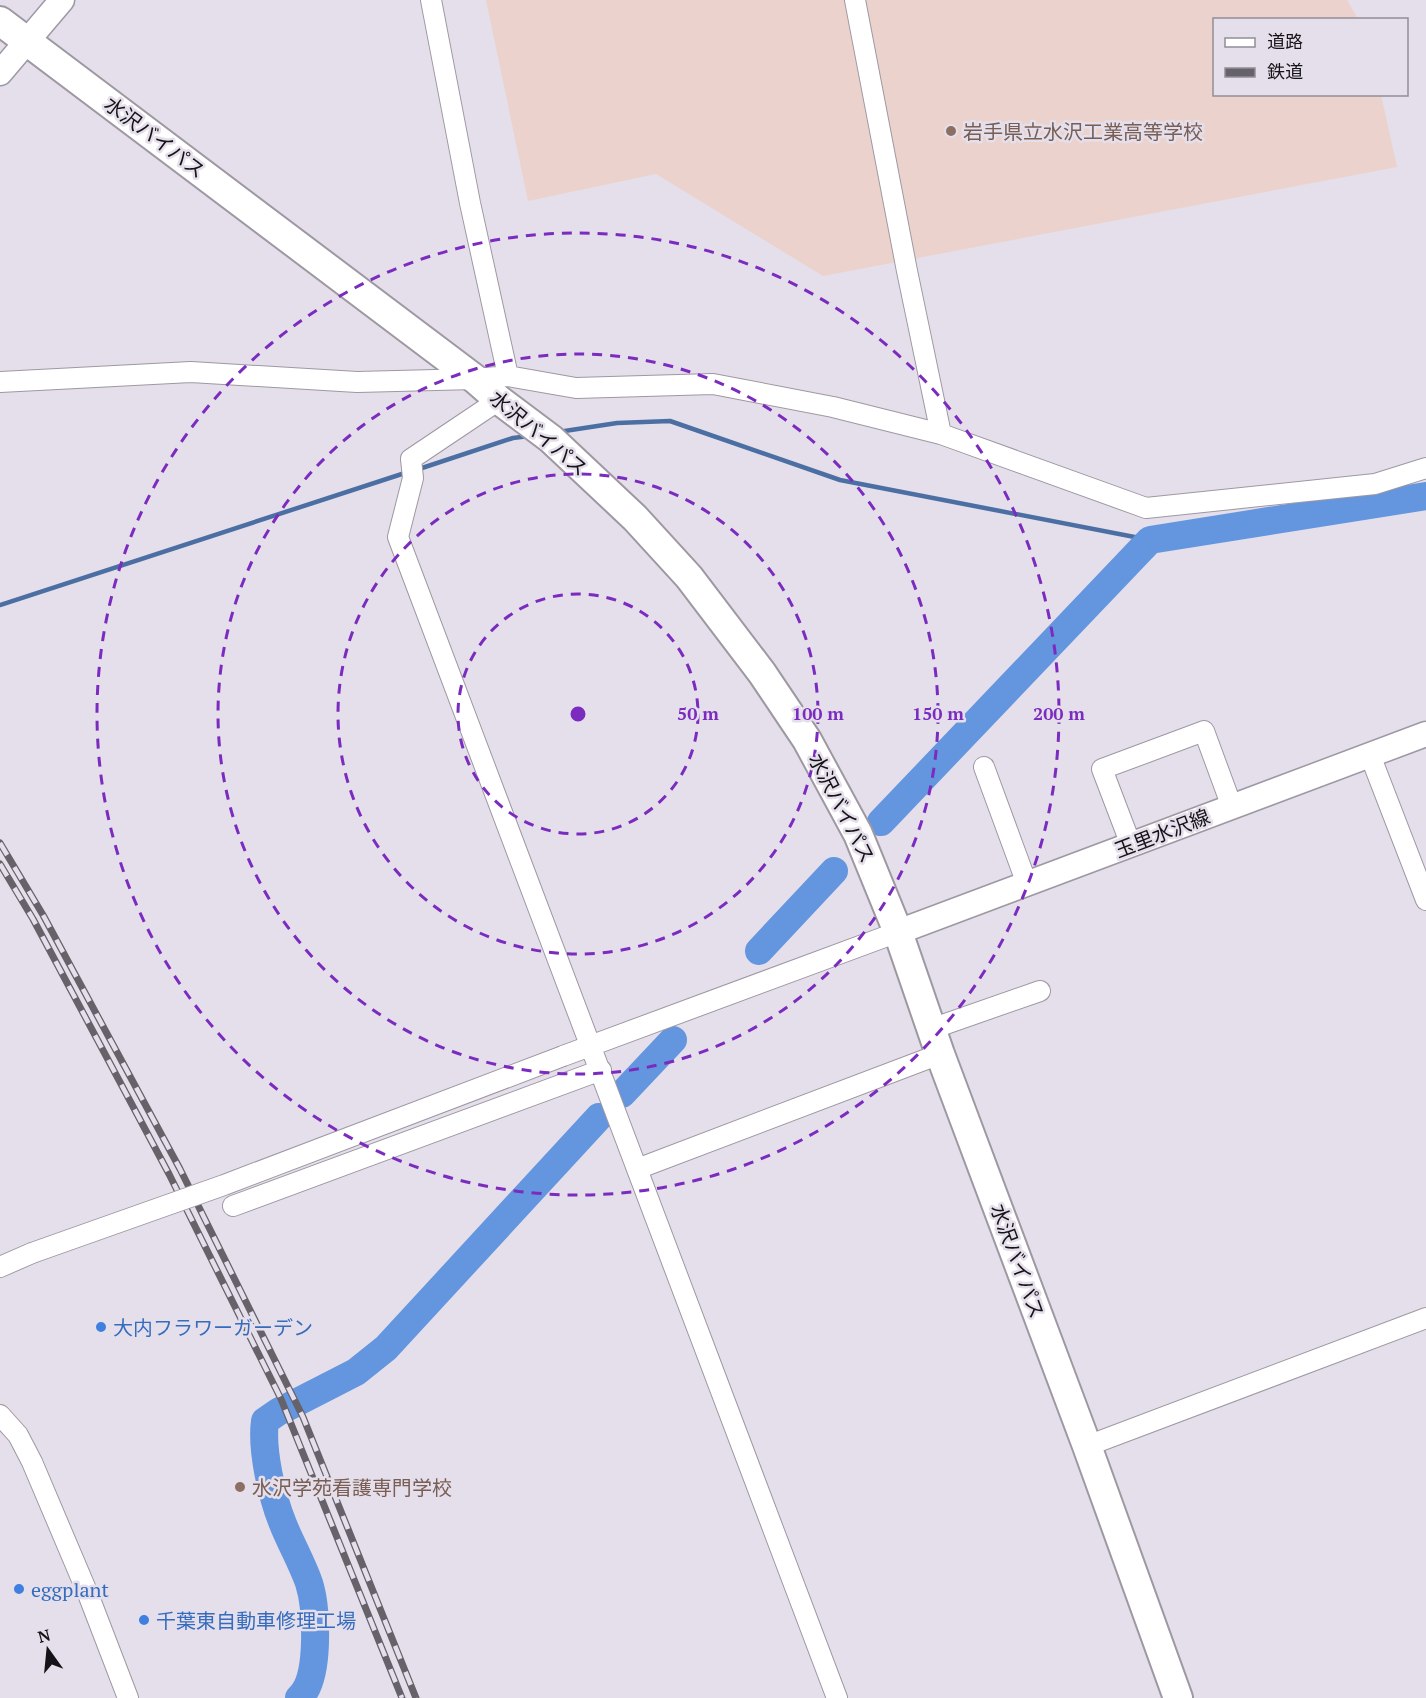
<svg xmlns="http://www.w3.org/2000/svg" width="1426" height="1698" font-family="'PT Serif','Noto Sans JP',serif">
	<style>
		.education { fill: #ebd2cc }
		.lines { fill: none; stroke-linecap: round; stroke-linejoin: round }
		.stream { stroke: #4c6fa3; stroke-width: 4.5 }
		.river { stroke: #6396df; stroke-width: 28 }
		.minor-casing { stroke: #9e98a3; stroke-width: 22 }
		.major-casing { stroke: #9e98a3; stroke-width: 27 }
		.highway-casing { stroke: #9e98a3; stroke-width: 32 }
		.minor { stroke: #fff; stroke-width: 20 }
		.major { stroke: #fff; stroke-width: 24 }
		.highway { stroke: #fff; stroke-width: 28 }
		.rail-casing { stroke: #666269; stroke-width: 7 }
		.rail { stroke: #e5dfeb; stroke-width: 4.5; stroke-dasharray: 14; stroke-linecap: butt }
		.minor-bridge-casing { stroke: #9e98a3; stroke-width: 22; stroke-linecap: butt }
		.minor-bridge { stroke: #fff; stroke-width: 20 }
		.ring { fill: none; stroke: #7b2cbf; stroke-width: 3; stroke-dasharray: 10 8 }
		.education-dot { fill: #8d6e63; stroke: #e5dfeb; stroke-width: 2 }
		.shop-dot { fill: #3f7fe0; stroke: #e5dfeb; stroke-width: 2 }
		.labels { text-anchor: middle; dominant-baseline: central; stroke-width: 5; stroke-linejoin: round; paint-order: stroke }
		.education-label { font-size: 20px; fill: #785e54; stroke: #e5dfeb; text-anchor: start }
		.street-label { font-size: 20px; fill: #151317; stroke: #e5dfeb }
		.shop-label { font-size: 20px; fill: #366cbe; stroke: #e5dfeb; text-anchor: start }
		.centre { fill: #7b2cbf; stroke: #e5dfeb; stroke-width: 3 }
		.ring-label { font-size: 18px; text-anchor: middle; font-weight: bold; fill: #7b2cbf; stroke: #e5dfeb; stroke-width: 5; stroke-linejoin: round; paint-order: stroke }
	</style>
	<rect width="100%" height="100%" fill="#e5dfeb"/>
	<path class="education" d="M 486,0 L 1347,0 L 1358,19 L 1214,20 L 1214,94 L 1381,95 L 1397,167 L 823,276 L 656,174 L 528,201 Z"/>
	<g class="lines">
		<path class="stream" d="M 558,432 L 617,423 L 670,421 L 840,480 L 1150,540
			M 416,470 L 513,438 L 529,436
			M 0,605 L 408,472"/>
		<path class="river" d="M 881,822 L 1150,540 L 1426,496
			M 759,951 L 834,871
			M 622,1094 L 673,1040
			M 299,1698 C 302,1695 305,1691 307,1687 C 318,1664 317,1608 309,1583 C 302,1563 291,1544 283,1524 C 272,1497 261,1450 265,1421 L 278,1412 L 356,1372 L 386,1348 L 599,1117"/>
		<defs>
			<path id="minor" d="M 431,0 L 470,203 L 508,376
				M 855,0 L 907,271 L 941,434
				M 0,382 L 191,372 L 357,382 L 475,379 L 508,376 L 576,388 L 713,384 L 833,407 L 941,434 L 1146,508 L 1375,484 L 1426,468
				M 499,400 L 411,459 L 413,478 L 398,537 L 837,1698
				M 1370,755 L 1426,900
				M 984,767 L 1027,884
				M 1131,845 L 1102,769 L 1204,731 L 1232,807
				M 931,1029 L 1040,991
				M 563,1056 L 898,932
				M 637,1169 L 940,1054
				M 233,1206 L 601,1070
				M 0,1267 L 32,1253
				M 0,1415 L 18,1435 L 32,1462 L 88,1594 L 128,1698
				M 1087,1446 L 1426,1318"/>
			<path id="major" d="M 0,73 L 62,0
				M 898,932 L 1426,734"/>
			<path id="highway" d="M 0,21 L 475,379 L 499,400 L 551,439 L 635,518 L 689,577 L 762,673 L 807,740 L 858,834 L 898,932 L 940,1054 L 1087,1446 L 1178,1698"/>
		</defs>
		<use href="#minor" class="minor-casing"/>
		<use href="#major" class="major-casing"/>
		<use href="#highway" class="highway-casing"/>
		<use href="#minor" class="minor"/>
		<use href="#major" class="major"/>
		<use href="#highway" class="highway"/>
		<defs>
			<path id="rail" d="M 0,843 L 43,915 L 180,1169 L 303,1417 L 416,1698
				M 0,864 L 33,919 L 169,1174 L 281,1399 L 402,1698"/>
		</defs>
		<use href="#rail" class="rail-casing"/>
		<use href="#rail" class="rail"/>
		<defs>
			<path id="minor-bridge" d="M 32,1253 L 224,1185 L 563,1056"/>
		</defs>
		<use href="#minor-bridge" class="minor-bridge-casing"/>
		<use href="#minor-bridge" class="minor-bridge"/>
	</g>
	<g class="ring">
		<circle cx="578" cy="714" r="120"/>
		<circle cx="578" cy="714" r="240"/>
		<circle cx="578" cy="714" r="360"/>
		<circle cx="578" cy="714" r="481"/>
	</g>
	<g class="education-dot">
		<circle cx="951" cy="131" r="6"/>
		<circle cx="240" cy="1487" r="6"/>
	</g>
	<g class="shop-dot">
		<circle cx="101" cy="1327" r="6"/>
		<circle cx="19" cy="1589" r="6"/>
		<circle cx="144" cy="1620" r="6"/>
	</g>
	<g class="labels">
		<g class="education-label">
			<text x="963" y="131">岩手県立水沢工業高等学校</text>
			<text x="252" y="1487">水沢学苑看護専門学校</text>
		</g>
		<g class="street-label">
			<text transform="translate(155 137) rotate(37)">水沢バイパス</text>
			<text transform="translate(539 433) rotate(40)">水沢バイパス</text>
			<text transform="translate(842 808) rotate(63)">水沢バイパス</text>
			<text transform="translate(1162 833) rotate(-21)">玉里水沢線</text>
			<text transform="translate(1018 1261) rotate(70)">水沢バイパス</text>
		</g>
		<g class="shop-label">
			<text x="113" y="1327">大内フラワーガーデン</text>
			<text x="31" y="1589">eggplant</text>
			<text x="156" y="1620">千葉東自動車修理工場</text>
		</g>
	</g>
	<circle cx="578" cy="714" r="9" class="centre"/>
	<g class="ring-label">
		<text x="698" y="720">50 m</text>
		<text x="818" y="720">100 m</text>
		<text x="938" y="720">150 m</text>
		<text x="1059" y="720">200 m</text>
	</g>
	<rect x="1213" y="18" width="195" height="78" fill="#e5dfeb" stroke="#928d96" stroke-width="1.5"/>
	<rect x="1225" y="38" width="30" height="9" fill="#ffffff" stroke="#928d96" stroke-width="1.5"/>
	<text x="1267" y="48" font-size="18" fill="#151317">道路</text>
	<rect x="1225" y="68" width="30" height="9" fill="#666269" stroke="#928d96" stroke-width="1.5"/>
	<text x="1267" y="78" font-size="18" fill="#151317">鉄道</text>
	<g transform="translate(48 1650) rotate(345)" stroke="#e5dfeb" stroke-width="4.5" paint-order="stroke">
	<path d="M0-4.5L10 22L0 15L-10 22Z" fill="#151317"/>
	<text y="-9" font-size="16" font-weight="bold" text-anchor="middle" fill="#151317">N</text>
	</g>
</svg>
